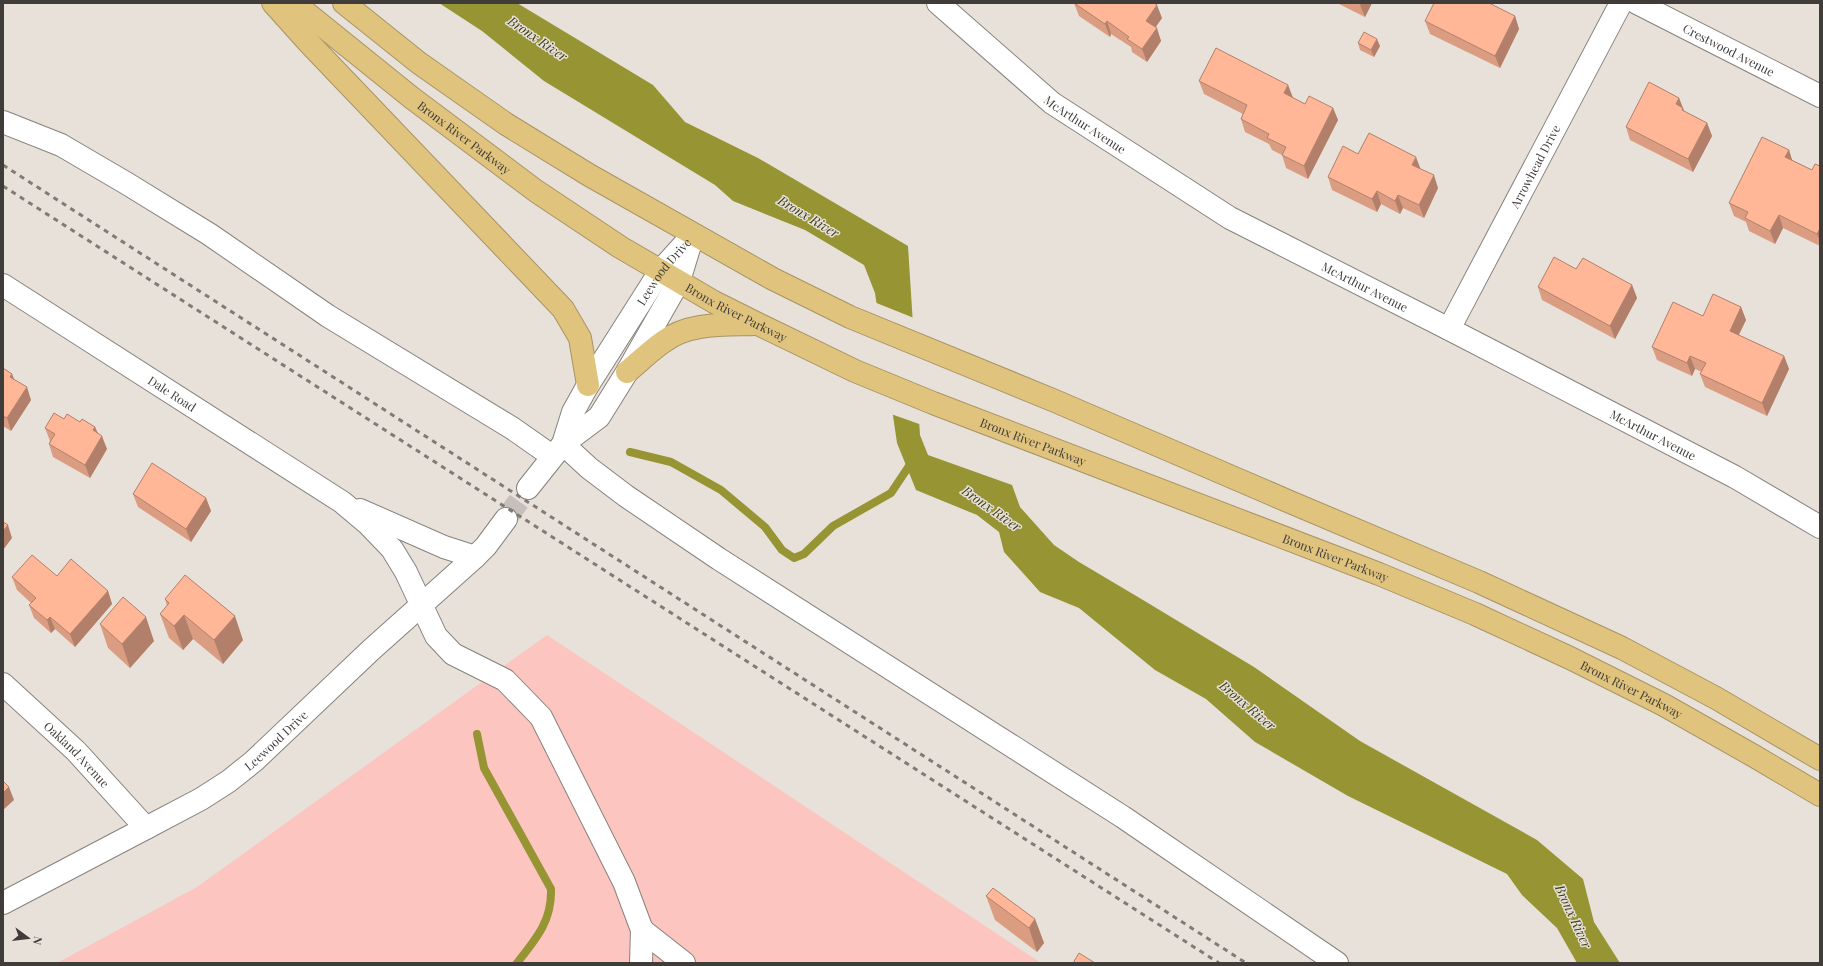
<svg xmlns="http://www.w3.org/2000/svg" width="1823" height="966" font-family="'Playfair Display',serif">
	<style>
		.green { fill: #fcc5c0 }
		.water { fill: #969433 }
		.pier { fill: #e8e1da }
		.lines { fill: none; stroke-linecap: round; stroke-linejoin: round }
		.stream { stroke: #969433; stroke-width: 8 }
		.minor-tunnel { stroke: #c6c0ba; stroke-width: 22; stroke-dasharray: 22 11; stroke-linecap: butt }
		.minor-casing { stroke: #88827c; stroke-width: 24 }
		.highway-casing { stroke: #a89465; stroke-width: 24 }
		.minor { stroke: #fff; stroke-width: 22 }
		.highway { stroke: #e0c37d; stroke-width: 22 }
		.rail { stroke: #807b77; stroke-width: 3; stroke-dasharray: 5 5; stroke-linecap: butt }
		.wall { fill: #db9d82 }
		.shaded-wall { fill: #b2806a }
		.building { fill: #ffb797; stroke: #b2806a }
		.labels { text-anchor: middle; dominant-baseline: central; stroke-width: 3; stroke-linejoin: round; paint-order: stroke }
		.street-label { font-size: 12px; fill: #3f3c39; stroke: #e8e1da }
		.water-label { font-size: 13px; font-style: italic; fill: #3c3c13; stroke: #e8e1da }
	</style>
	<rect width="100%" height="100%" fill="#e8e1da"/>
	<path class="green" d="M 547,635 L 1041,963 L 57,963 L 197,887 Z"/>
	<path class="water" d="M 439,3 L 517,3 L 653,85 L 685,122 L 758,158 L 908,246 L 920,435 L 928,455 L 1012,485 L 1020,507 L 1054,545 L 1079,562 L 1143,600 L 1254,667 L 1360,741 L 1537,840 L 1583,879 L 1594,922 L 1620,963 L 1577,963 L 1557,928 L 1522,895 L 1507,874 L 1348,796 L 1255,742 L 1206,699 L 1155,670 L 1079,608 L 1040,592 L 1004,552 L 999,532 L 977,515 L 916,490 L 897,443 L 875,293 L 864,265 L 805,230 L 733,201 L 715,185 L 544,81 L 482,31 Z"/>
	<path class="pier" d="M 874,302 L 914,318 L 922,425 L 891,414 Z"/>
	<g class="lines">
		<path class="stream" d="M 630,452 L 671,462 L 721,490 L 765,527 L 782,550 L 794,558 L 804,554 L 833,526 L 891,493 L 913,460
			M 477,734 L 484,768 L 551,889 C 552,921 536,939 517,963"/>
		<path class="minor-tunnel" d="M 506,519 L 528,488"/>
		<defs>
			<g id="minor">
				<path id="s1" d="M 938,3 L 1052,103 L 1230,218 L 1449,329 L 1735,477 L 1820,527"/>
				<path id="s2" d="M 1637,3 L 1820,96"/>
				<path d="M 3,122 L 61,145 L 126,183 L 209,234 L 328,316 L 512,428 L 552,456"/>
				<path id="s3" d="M 3,285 L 342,502 L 367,523 L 392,549 L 406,572 L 436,636 L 453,654 L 505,680 L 541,717 L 624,882 L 642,930 L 641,963"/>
				<path id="s4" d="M 1449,329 L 1621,3"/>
				<path d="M 563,444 L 589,468 L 626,496 L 719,559 L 1123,817 L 1337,963"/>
				<path id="s5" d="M 563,444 L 573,412 L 588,385 L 661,270 L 689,239"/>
				<path d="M 528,488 L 563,444 L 599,417 L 627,372 L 679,281 L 693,235"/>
				<path d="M 360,510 L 444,547 L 475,557"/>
				<path id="s6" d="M 3,684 L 76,751 L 146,828"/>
				<path id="s7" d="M 3,903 L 146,828 L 201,799 L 229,781 L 254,761 L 371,650 L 475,557 L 486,546 L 506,519"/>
				<path d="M 642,930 L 684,963"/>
			</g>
			<g id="highway">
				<path d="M 273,3 L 309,43 L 563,309 L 580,338 L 588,385"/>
				<path id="s8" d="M 294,3 L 412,98 L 536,191 L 620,247 L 714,302 L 758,324 L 855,371 L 933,403 L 1379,574 L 1475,614 L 1570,658 L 1664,705 L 1754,756 L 1820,795"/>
				<path d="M 344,3 L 419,63 L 506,124 L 589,175 L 773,279 L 850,317 L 1055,401 L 1290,502 L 1479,582 L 1622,648 L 1716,698 L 1820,759"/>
				<path d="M 627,372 C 639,362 650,351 663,342 C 689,322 725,325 756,324"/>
			</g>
		</defs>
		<use href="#minor" class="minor-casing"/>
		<use href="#highway" class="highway-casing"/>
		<use href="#minor" class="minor"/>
		<use href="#highway" class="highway"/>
		<path class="rail" d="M 3,165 L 1246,963
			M 3,186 L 1219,963"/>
	</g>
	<path class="wall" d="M 1074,3 L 1162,18 L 1156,27 L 1161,41 L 1147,62 L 1132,52 L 1131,47 L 1111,34 L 1110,37 L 1079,16 Z
		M 1337,3 L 1372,3 L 1365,17 Z
		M 1515,16 L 1519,29 L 1500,68 L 1430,34 L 1425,21 Z
		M 1358,43 L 1380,46 L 1374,57 L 1360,50 Z
		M 1199,81 L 1288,85 L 1293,98 L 1305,104 L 1333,108 L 1338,120 L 1308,179 L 1286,168 L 1282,155 L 1272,150 L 1269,144 L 1245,132 L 1241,119 L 1243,114 L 1204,94 Z
		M 1679,98 L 1684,111 L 1707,123 L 1712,136 L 1693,172 L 1630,140 L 1626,127 Z
		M 1789,150 L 1792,160 L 1812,170 L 1820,166 L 1820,246 L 1783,228 L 1775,244 L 1749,231 L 1746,222 L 1734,216 L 1729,203 Z
		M 1358,154 L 1421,169 L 1438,188 L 1424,218 L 1403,208 L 1400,214 L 1381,204 L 1377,212 L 1332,190 L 1328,177 Z
		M 1576,269 L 1632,285 L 1637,298 L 1615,339 L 1542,300 L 1538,287 Z
		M 1741,307 L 1746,320 L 1739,335 L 1784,356 L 1789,369 L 1767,416 L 1705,387 L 1700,374 L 1702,372 L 1695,369 L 1692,376 L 1657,360 L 1652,347 L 1703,316 Z
		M 3,368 L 12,374 L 14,379 L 31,400 L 11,431 L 3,426 Z
		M 64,419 L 80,422 L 95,427 L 98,433 L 107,449 L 90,478 L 53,457 L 49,444 L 50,441 L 45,428 Z
		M 133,494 L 206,498 L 211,511 L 191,542 L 138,507 Z
		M 57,576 L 108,591 L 112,604 L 75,647 L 55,629 L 51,633 L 34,618 L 29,605 L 31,603 L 17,590 L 12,577 Z
		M 165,599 L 243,640 L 223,664 L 193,639 L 183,650 L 169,638 L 160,614 L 167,606 Z
		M 100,624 L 154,641 L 130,668 L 108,648 Z
		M 986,896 L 1035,919 L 1044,943 L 1037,952 L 995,920 Z"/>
	<path class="shaded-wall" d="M 1361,3 L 1372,3 L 1365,17 L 1360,5 Z
		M 1157,5 L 1162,18 L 1151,33 L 1146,21 Z
		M 1515,16 L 1519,29 L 1500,68 L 1495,56 Z
		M 1107,21 L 1111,34 L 1110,37 L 1105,24 Z
		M 1157,28 L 1161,41 L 1147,62 L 1142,49 Z
		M 1377,39 L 1380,46 L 1374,57 L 1371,50 Z
		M 1288,85 L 1293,98 L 1284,93 Z
		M 1679,98 L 1688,121 L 1676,104 Z
		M 1333,108 L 1338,120 L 1308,179 L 1304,166 Z
		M 1707,123 L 1712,136 L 1693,172 L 1688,159 Z
		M 1789,150 L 1793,163 L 1785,157 Z
		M 1416,157 L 1421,170 L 1412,165 Z
		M 1434,175 L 1438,188 L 1424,218 L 1419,205 Z
		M 1377,191 L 1381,204 L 1377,212 L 1372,199 Z
		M 1398,195 L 1403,208 L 1400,214 L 1395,201 Z
		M 1779,215 L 1783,228 L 1775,244 L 1770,231 Z
		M 1820,228 L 1820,242 L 1817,234 Z
		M 1632,285 L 1637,298 L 1615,339 L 1610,326 Z
		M 1741,307 L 1746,320 L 1734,344 L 1730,331 Z
		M 1690,356 L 1695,369 L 1692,376 L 1687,363 Z
		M 1784,356 L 1789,369 L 1767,416 L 1762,403 Z
		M 12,374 L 17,387 L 10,377 Z
		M 27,387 L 31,400 L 11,431 L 7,418 Z
		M 95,427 L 100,439 L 102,436 L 107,449 L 90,478 L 85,465 L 93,430 Z
		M 206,498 L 211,511 L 191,542 L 186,529 Z
		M 8,525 L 12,538 L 3,550 L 3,531 Z
		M 108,591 L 112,604 L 75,647 L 70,634 Z
		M 184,615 L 193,639 L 183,650 L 174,626 Z
		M 235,616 L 243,640 L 223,664 L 214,640 Z
		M 50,617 L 55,629 L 51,633 L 47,620 Z
		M 146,617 L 154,641 L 130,668 L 122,644 Z
		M 9,787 L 14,800 L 3,810 L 3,793 Z
		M 1035,919 L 1044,943 L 1037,952 L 1029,928 Z"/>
	<path class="building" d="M 1074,3 L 1154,3 L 1157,5 L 1146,21 L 1157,28 L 1142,49 L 1127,39 L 1129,37 L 1107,21 L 1105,24 Z
		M 1434,3 L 1489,3 L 1515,16 L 1495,56 L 1425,21 Z
		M 1364,32 L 1377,39 L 1371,50 L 1358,43 Z
		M 1216,48 L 1288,85 L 1284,93 L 1305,104 L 1309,96 L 1333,108 L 1304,166 L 1282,155 L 1286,147 L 1267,138 L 1269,134 L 1241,119 L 1247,105 L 1199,81 Z
		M 1649,82 L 1679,98 L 1676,104 L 1683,108 L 1682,110 L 1707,123 L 1688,159 L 1626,127 Z
		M 1369,133 L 1416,157 L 1412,165 L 1434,175 L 1419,205 L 1398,195 L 1395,201 L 1377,191 L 1372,199 L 1328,177 L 1343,146 L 1358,154 Z
		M 1762,137 L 1789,150 L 1785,157 L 1812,170 L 1815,164 L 1820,166 L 1820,228 L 1817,234 L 1779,215 L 1770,231 L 1745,218 L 1748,212 L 1729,203 Z
		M 1554,257 L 1576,269 L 1583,258 L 1632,285 L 1610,326 L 1538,287 Z
		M 1713,294 L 1741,307 L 1730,331 L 1784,356 L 1762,403 L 1700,374 L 1706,363 L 1690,356 L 1687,363 L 1652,347 L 1673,302 L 1703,316 Z
		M 3,368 L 12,374 L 10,377 L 27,387 L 7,418 L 3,416 Z
		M 54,413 L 64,419 L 67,414 L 80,422 L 82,419 L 95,427 L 93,430 L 102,436 L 85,465 L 49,444 L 55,434 L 45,428 Z
		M 152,463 L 206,498 L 186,529 L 133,494 Z
		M 3,522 L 8,525 L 3,531 Z
		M 32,555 L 57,576 L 71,559 L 108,591 L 70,634 L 50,617 L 47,620 L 29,605 L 36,598 L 12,577 Z
		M 185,575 L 235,616 L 214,640 L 184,615 L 174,626 L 160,614 L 169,603 L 165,599 Z
		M 123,597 L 146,617 L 122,644 L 100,624 Z
		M 3,781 L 9,787 L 3,793 Z
		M 993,888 L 1035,919 L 1029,928 L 986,896 Z
		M 1079,953 L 1095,963 L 1073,963 Z"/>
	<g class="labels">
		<g class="street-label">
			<text stroke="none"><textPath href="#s2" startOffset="103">Crestwood Avenue</textPath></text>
			<text stroke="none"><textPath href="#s1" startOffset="191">McArthur Avenue</textPath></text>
			<text stroke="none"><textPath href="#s8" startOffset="217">Bronx River Parkway</textPath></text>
			<text stroke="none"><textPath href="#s4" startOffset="184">Arrowhead Drive</textPath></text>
			<text stroke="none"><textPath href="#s5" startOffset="201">Leewood Drive</textPath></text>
			<text stroke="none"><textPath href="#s1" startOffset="515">McArthur Avenue</textPath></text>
			<text stroke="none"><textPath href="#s8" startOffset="541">Bronx River Parkway</textPath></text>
			<text stroke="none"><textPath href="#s3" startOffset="201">Dale Road</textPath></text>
			<text stroke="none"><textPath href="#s1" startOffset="839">McArthur Avenue</textPath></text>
			<text stroke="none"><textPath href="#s8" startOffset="865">Bronx River Parkway</textPath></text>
			<text stroke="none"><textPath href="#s8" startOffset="1189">Bronx River Parkway</textPath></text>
			<text stroke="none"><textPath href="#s8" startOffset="1513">Bronx River Parkway</textPath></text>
			<text stroke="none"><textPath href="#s7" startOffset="319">Leewood Drive</textPath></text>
			<text stroke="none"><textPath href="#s6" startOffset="102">Oakland Avenue</textPath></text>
		</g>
		<g class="water-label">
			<text transform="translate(538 38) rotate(34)">Bronx River</text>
			<text transform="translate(809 216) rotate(31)">Bronx River</text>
			<text transform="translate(992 508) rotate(35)">Bronx River</text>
			<text transform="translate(1248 705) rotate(40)">Bronx River</text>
			<text transform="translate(1574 916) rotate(65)">Bronx River</text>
		</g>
	</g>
	<rect width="1823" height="966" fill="none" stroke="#3f3c39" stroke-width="8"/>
	<g transform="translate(28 938) rotate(105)" stroke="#e8e1da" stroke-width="3" paint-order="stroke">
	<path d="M0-3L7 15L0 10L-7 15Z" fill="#3f3c39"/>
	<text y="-6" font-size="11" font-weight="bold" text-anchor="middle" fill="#3f3c39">N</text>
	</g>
</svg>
